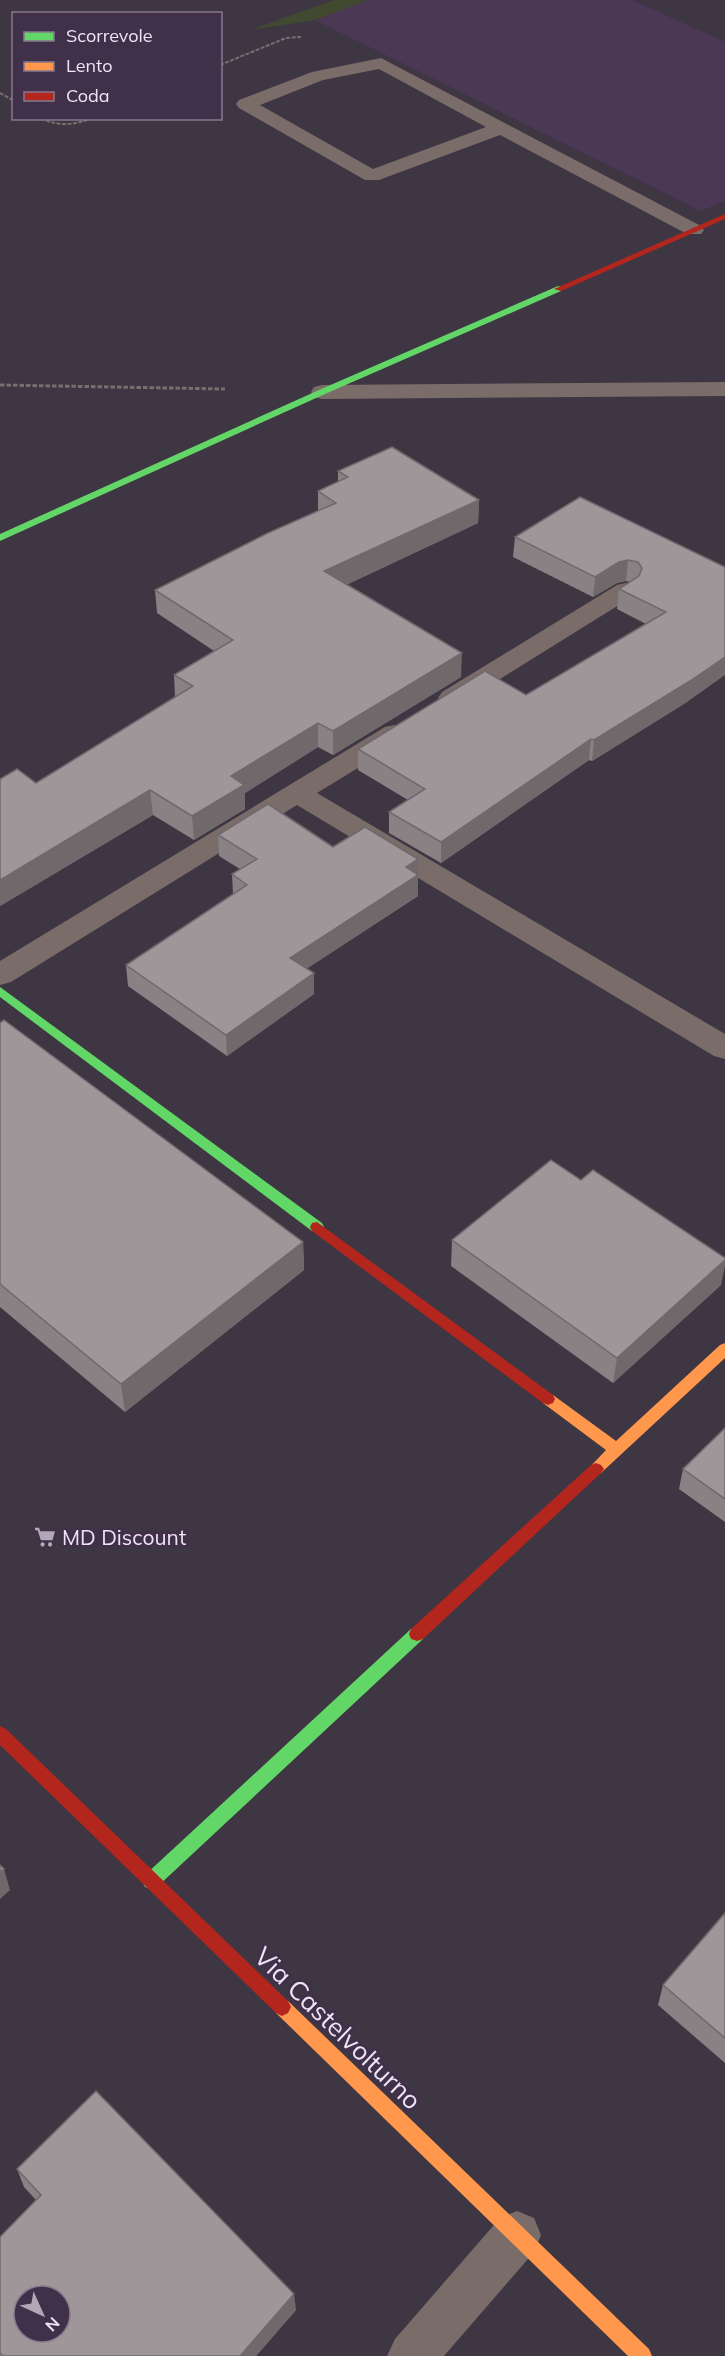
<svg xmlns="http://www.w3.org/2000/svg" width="725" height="2356" font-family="Mulish,sans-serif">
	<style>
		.built { fill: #4a3854 }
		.green { fill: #424931 }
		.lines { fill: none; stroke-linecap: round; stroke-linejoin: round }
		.path-far1 { stroke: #786e6e; stroke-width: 2; stroke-dasharray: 4 1.5; stroke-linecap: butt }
		.path { stroke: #786e6e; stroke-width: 3; stroke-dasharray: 4.5 2; stroke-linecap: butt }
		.lane { fill: #7a6c68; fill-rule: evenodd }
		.street { fill: #7a6c68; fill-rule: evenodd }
		.fast { fill: #63d668; fill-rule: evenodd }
		.slow { fill: #ff974d; fill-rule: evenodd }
		.jam { fill: #b3261e; fill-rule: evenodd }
		.wall { fill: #898184 }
		.shaded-wall { fill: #6f696c }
		.building { fill: #9f969a; stroke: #6f696c; stroke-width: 1.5; fill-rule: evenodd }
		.labels { text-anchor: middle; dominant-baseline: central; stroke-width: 6; stroke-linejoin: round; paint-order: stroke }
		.poi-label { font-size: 21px; fill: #eee4f4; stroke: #403049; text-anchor: start }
		.near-street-label { font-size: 26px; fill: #eee4f4; stroke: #403049 }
	</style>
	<rect width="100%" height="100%" fill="#3f3643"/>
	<path class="built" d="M 368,0 L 632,0 L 725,42 L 725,201 L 701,211 L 315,20 Z"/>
	<path class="green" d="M 334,0 L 368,0 L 315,20 L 250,30 Z"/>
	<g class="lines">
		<path class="path-far1" d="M 220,65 L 286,38 L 301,37
			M 0,93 L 14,101
			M 41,118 C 58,127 75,125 92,118"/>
		<path class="path" d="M 0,385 L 225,389"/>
		<path class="lane" d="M 381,58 L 701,226 L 704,230 L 701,234 L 687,234 L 500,135 L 379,180 L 365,180 L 239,108 L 236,104 L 239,100 L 312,72 ZM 379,69 L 486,127 L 373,169 L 260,105 L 323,80 Z"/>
		<path class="street" d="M 725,382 L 725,396 L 322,399 L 314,397 L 311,392 L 314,387 L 322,385 Z
			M 626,583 L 635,585 L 638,590 L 635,595 L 460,704 L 451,706 L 442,704 L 438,698 L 442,692 L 617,585 Z
			M 395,725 L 405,727 L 408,733 L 405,739 L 317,793 L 725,1034 L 725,1059 L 714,1056 L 297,805 L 11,982 L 0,985 L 0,961 L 385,727 Z
			M 517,2211 L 534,2218 L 541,2235 L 534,2252 L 444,2356 L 387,2356 L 395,2339 L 500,2218 Z"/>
		<path class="fast" d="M 558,286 L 561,287 L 561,291 L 325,394 L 0,541 L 0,534 L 319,390 Z
			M 0,987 L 322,1223 L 324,1227 L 322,1231 L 312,1231 L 0,997 Z
			M 417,1627 L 423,1629 L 425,1634 L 423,1639 L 157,1887 L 151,1889 L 145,1887 L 142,1881 L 145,1875 L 411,1629 Z"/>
		<path class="slow" d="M 725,1343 L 725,1358 L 601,1473 L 596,1475 L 591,1473 L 588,1469 L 606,1450 L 543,1403 L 541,1399 L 543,1395 L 548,1393 L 553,1395 L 616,1441 L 720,1345 Z
			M 282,1998 L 288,2001 L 649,2349 L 652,2356 L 628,2356 L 276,2013 L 273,2007 L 276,2001 Z"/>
		<path class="jam" d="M 725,214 L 725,219 L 561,291 L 554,289 Z
			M 317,1222 L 553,1395 L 555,1399 L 553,1403 L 548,1405 L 543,1403 L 312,1231 L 310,1227 L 312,1223 Z
			M 596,1463 L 601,1465 L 604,1469 L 601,1473 L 423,1639 L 417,1641 L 411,1639 L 409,1634 L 411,1629 L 591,1465 Z
			M 0,1726 L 6,1729 L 288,2001 L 291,2007 L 288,2013 L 282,2016 L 276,2013 L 0,1745 Z"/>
	</g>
	<path class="wall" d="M 338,471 L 479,500 L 478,523 L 346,585 L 461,677 L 333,755 L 318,747 L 245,793 L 245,809 L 194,840 L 153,815 L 0,906 L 0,779 L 36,783 L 175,697 L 174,675 L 214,651 L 157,613 L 155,590 L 318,511 L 318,491 L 338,482 Z
		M 515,537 L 725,567 L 687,702 L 592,761 L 589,760 L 441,863 L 389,833 L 389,812 L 408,800 L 358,770 L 358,749 L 526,695 L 646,624 L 617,609 L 619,589 L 630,582 L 626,581 L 617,583 L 593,597 L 513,557 Z
		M 218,835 L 333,847 L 418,875 L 418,896 L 306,969 L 314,994 L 227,1056 L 128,986 L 126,965 L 233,894 L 232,874 L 240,869 L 219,856 Z
		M 0,1023 L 303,1242 L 304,1270 L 125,1412 L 0,1307 Z
		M 452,1240 L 721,1285 L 613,1383 L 451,1266 Z
		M 725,1428 L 725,1522 L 679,1489 L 683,1469 Z
		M 725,1913 L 725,2063 L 658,2005 L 663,1985 Z
		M 17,2169 L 296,2310 L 256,2356 L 0,2356 L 0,2237 L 36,2200 L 24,2187 Z"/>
	<path class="shaded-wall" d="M 479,500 L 478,523 L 324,595 L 324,571 Z
		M 628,560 L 626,581 L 617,583 L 593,597 L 595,577 L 619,562 Z
		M 462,653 L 461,677 L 333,755 L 333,731 Z
		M 725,657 L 725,675 L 687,702 L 592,761 L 594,740 Z
		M 318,723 L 318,747 L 245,793 L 245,809 L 194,840 L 192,816 L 231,776 Z
		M 591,739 L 589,760 L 441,863 L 441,842 Z
		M 150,790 L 153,815 L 0,906 L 0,880 Z
		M 418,859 L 418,896 L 291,979 L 290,958 L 406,867 Z
		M 314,973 L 314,994 L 227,1056 L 226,1035 Z
		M 303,1242 L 304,1270 L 125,1412 L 121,1384 Z
		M 725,1260 L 725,1266 L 721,1285 L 613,1383 L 617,1358 Z
		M 4,1869 L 10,1890 L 0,1899 L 0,1872 Z
		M 294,2294 L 296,2310 L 256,2356 L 240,2356 Z"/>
	<path class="building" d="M 392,447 L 479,500 L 324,571 L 462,653 L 333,731 L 318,723 L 231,776 L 244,785 L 192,816 L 150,790 L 0,880 L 0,779 L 17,769 L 36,783 L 193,686 L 174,675 L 233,640 L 155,590 L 268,533 L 336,503 L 318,491 L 348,477 L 338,471 Z
		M 580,497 L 725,567 L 725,657 L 690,681 L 594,740 L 591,739 L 441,842 L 389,812 L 425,789 L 358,749 L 485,671 L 526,695 L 666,612 L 619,589 L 639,576 L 642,568 L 638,562 L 628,560 L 619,562 L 595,577 L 515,537 Z
		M 268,804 L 333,847 L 365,827 L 418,859 L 406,867 L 418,875 L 290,958 L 314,973 L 226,1035 L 126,965 L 247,885 L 232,874 L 257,859 L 218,835 Z
		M 4,1020 L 303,1242 L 121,1384 L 0,1284 L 0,1023 Z
		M 551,1160 L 581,1180 L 593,1170 L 725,1258 L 725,1260 L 617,1358 L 452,1240 Z
		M 725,1428 L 725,1499 L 683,1469 Z
		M 0,1865 L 4,1869 L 0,1872 Z
		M 725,1913 L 725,2038 L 663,1985 Z
		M 96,2091 L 294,2294 L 240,2356 L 3,2356 L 0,2353 L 0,2237 L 41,2195 L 17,2169 ZM 24,2296 L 60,2296 L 60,2332 L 24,2332 Z"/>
	<defs>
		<symbol id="supermarket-bare" viewBox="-9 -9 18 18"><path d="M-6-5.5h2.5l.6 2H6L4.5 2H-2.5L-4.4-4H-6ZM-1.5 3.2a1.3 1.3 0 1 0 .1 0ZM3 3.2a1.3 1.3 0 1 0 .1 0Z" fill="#b1a7b6" stroke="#403049" stroke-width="2.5" paint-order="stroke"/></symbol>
	</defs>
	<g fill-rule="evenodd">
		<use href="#supermarket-bare" x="30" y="1522" width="30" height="30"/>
	</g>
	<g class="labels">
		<g class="poi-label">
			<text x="62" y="1537">MD Discount</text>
		</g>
		<g class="near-street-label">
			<text transform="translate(338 2028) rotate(44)">Via Castelvolturno</text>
		</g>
	</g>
	<rect x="12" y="12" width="210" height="108" fill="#403049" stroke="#86788d" stroke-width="1.5"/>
	<rect x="24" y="32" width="30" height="9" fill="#63d668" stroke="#86788d" stroke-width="1.5"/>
	<text x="66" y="42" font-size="18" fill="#eee4f4">Scorrevole</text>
	<rect x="24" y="62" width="30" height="9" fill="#ff974d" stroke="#86788d" stroke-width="1.5"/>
	<text x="66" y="72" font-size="18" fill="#eee4f4">Lento</text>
	<rect x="24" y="92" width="30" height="9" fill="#b3261e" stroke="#86788d" stroke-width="1.5"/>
	<text x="66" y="102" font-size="18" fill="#eee4f4">Coda</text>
	<g transform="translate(42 2314) rotate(135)"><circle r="28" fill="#403049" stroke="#86788d" stroke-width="1.5"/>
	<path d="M0-4.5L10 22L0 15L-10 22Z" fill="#b1a7b6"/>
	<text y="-9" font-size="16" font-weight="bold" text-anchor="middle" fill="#eee4f4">N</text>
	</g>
</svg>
